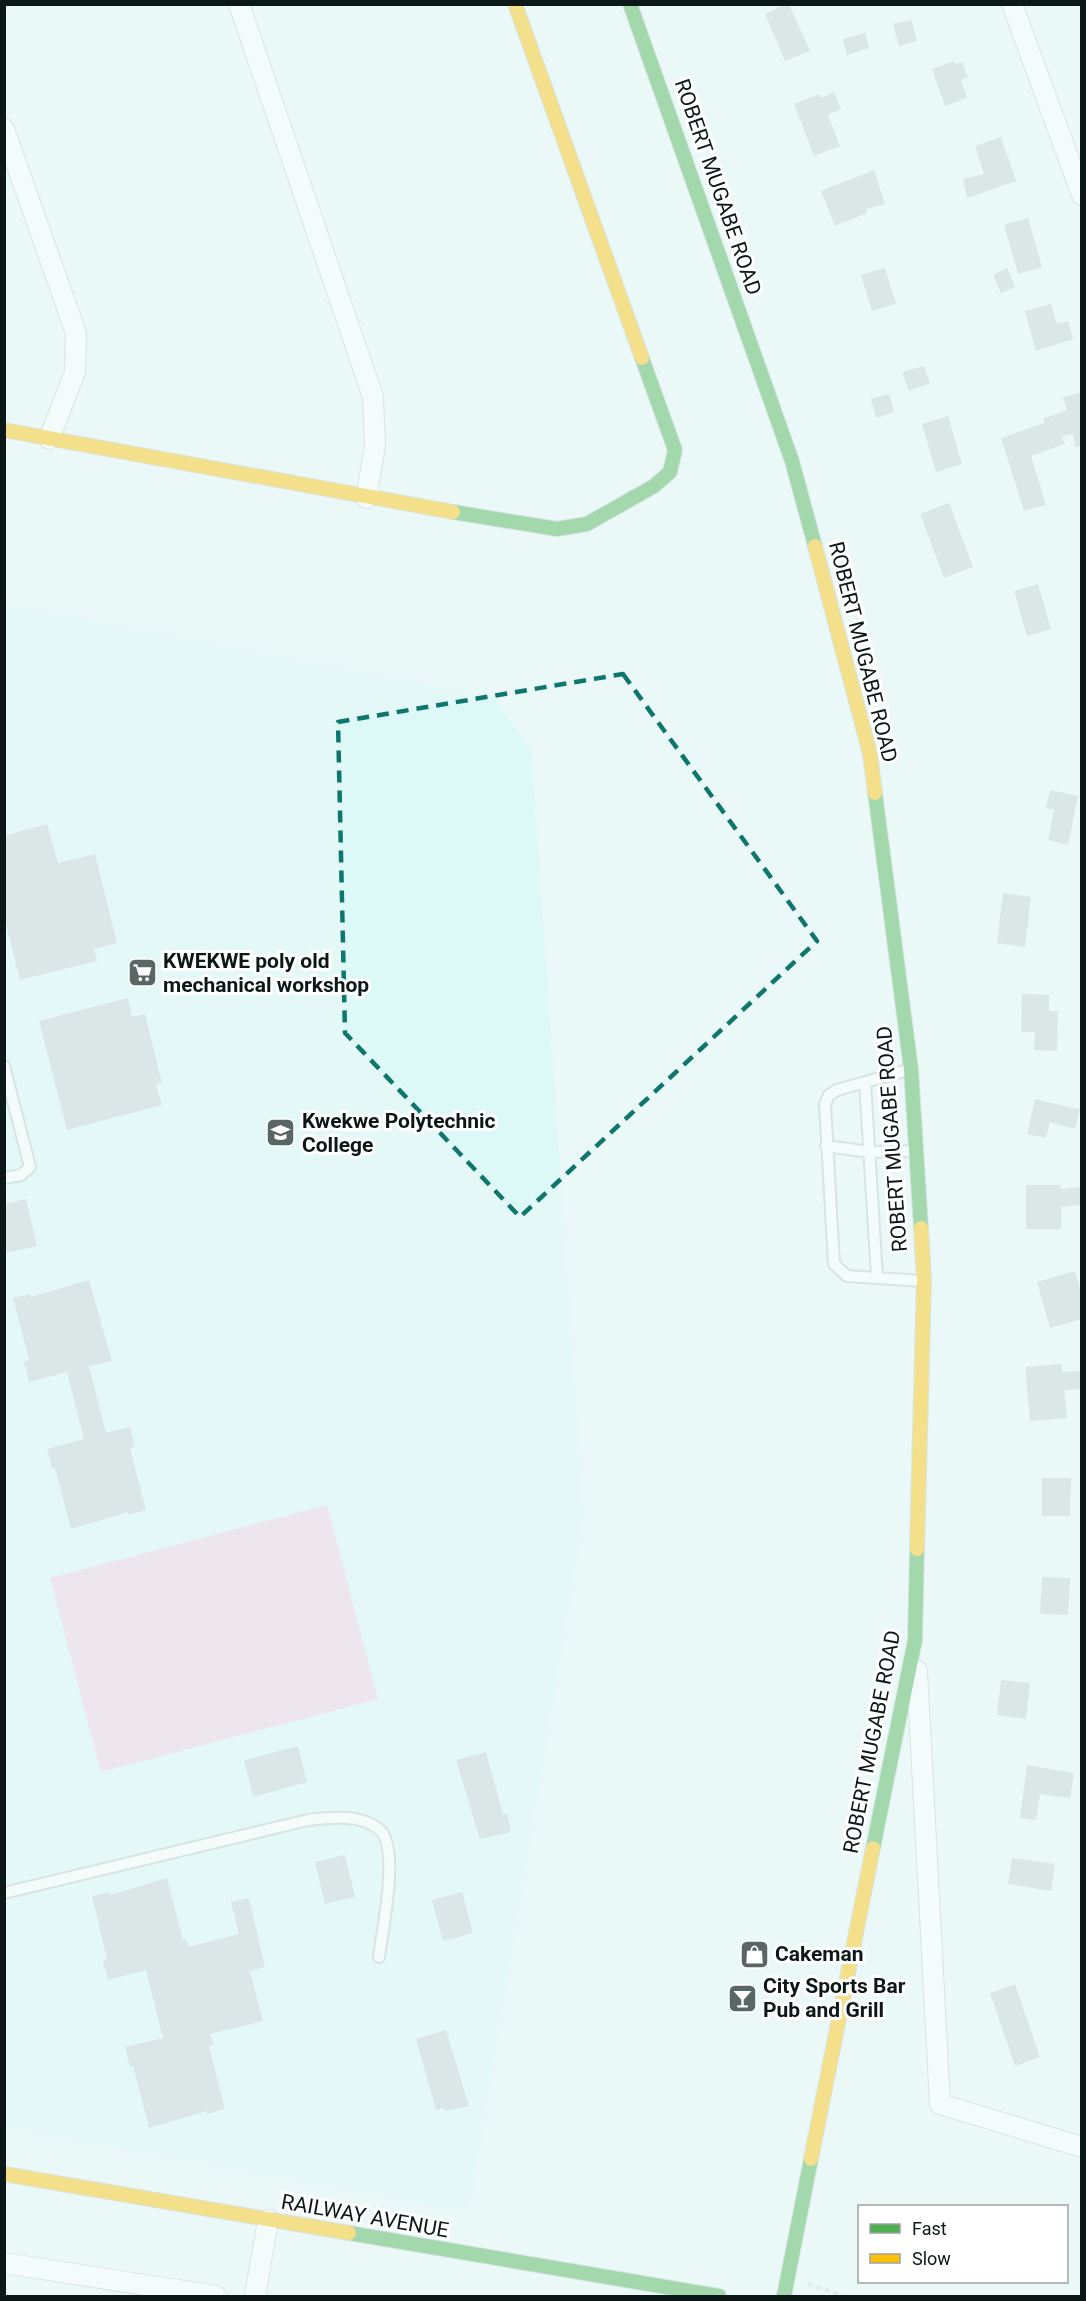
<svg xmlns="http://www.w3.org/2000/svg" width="1086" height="2301" font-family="Roboto,sans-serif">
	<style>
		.built { fill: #dcf8f7 }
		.green { fill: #f1d0e0 }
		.building { fill: #c7d3d3 }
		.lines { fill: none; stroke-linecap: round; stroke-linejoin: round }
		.lane-casing { stroke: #c1cdcd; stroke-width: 14 }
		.street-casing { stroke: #c1cdcd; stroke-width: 22 }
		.fast-casing { stroke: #c1cdcd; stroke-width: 16 }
		.slow-casing { stroke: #c1cdcd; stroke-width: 16 }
		.path { stroke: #d7dbdb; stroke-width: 4; stroke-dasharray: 4.5 4.5; stroke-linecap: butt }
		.lane { stroke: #fcfefe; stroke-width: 10 }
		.street { stroke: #fcfefe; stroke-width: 20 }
		.fast { stroke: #4caf50; stroke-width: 14 }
		.slow { stroke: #ffc107; stroke-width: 14 }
		.marked { fill: none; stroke: #0f766e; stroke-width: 4.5; stroke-dasharray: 12 8; stroke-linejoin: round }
		.labels { text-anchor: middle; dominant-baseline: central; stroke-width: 6; stroke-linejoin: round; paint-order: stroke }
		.street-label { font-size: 21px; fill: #0c1717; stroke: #fff }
		.poi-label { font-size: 21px; font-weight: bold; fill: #0c1717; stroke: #fff; text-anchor: start }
	</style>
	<rect width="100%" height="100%" fill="#ebf8f8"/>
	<path class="built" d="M 4,604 L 493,697 L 531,749 L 584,1517 L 469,2212 L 5,2127 Z"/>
	<path class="green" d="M 327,1505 L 378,1699 L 101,1772 L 50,1578 Z"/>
	<path class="building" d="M 786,4 L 789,4 L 810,51 L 785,61 L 765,14 Z
		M 911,20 L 917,41 L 899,46 L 893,24 Z
		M 865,33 L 869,48 L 847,55 L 843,39 Z
		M 954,61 L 955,64 L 962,62 L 968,77 L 961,80 L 967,98 L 945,106 L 932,69 Z
		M 834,92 L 841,109 L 828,115 L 840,146 L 814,156 L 794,104 L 820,94 L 821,98 Z
		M 1001,137 L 1016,181 L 967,198 L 963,179 L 984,174 L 975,146 Z
		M 874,170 L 885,204 L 866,209 L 867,213 L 835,226 L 821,191 Z
		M 1028,218 L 1042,267 L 1018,274 L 1004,225 Z
		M 885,268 L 896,304 L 872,311 L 861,275 Z
		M 1007,268 L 1015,287 L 1001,293 L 993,275 Z
		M 1051,304 L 1057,324 L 1068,321 L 1073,339 L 1036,351 L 1025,311 Z
		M 924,366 L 930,383 L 909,391 L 902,372 Z
		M 1082,392 L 1082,446 L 1076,447 L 1073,434 L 1062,436 L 1065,444 L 1031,456 L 1046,505 L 1024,511 L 1001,438 L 1044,423 L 1043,419 L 1067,410 L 1063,397 Z
		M 889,394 L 894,412 L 876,418 L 871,399 Z
		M 948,416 L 962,464 L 936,472 L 922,424 Z
		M 949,503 L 973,567 L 944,578 L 920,514 Z
		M 1038,584 L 1051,629 L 1027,636 L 1014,591 Z
		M 1050,790 L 1078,796 L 1068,845 L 1048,840 L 1054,810 L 1046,808 Z
		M 47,824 L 58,863 L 95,854 L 117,943 L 94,949 L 97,961 L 20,980 L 4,916 L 4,836 Z
		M 1003,893 L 1031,897 L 1025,947 L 997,943 Z
		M 1022,994 L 1049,995 L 1049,1011 L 1058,1011 L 1057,1051 L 1034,1050 L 1035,1032 L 1021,1032 Z
		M 128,998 L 132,1017 L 145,1014 L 162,1083 L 156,1084 L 162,1105 L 67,1130 L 39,1021 Z
		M 1035,1099 L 1080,1110 L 1075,1129 L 1050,1122 L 1046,1138 L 1027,1134 Z
		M 1026,1185 L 1061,1185 L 1061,1189 L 1082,1187 L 1082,1205 L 1061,1207 L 1061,1229 L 1026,1229 Z
		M 26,1199 L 37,1246 L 4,1253 L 4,1204 Z
		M 1075,1271 L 1082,1295 L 1082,1319 L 1050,1328 L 1037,1282 Z
		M 89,1280 L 112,1361 L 89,1366 L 106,1433 L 130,1427 L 135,1447 L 130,1448 L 146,1510 L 129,1515 L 128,1512 L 71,1529 L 55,1468 L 52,1468 L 47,1449 L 84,1439 L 67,1372 L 29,1382 L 24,1362 L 29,1360 L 13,1298 L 30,1294 L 31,1297 Z
		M 1062,1364 L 1062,1372 L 1082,1371 L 1082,1389 L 1064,1390 L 1067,1418 L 1030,1421 L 1025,1367 Z
		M 1042,1478 L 1071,1478 L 1070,1516 L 1042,1516 Z
		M 1042,1577 L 1070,1578 L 1068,1615 L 1040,1614 Z
		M 1001,1680 L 1030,1683 L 1026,1719 L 997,1715 Z
		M 298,1746 L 307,1782 L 253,1797 L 244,1760 Z
		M 486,1752 L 503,1814 L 507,1813 L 511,1832 L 480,1839 L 456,1760 Z
		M 1027,1765 L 1074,1773 L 1070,1798 L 1040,1794 L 1036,1820 L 1020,1818 Z
		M 345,1855 L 355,1897 L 325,1904 L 315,1862 Z
		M 1012,1858 L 1055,1864 L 1051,1891 L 1008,1884 Z
		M 167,1878 L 183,1940 L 186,1939 L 188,1947 L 239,1934 L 231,1902 L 249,1898 L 265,1967 L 250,1971 L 263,2021 L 210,2034 L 214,2045 L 209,2046 L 225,2109 L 207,2114 L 207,2111 L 149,2128 L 133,2066 L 130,2067 L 125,2047 L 163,2038 L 146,1970 L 108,1980 L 103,1960 L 107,1959 L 92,1896 L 109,1892 L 110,1895 Z
		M 462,1892 L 473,1933 L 443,1941 L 432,1900 Z
		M 1015,1984 L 1040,2057 L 1015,2066 L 990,1993 Z
		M 446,2030 L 469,2106 L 445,2111 L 444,2108 L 436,2110 L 416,2039 Z"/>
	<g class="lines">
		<defs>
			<path id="lane" d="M 4,1066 L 30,1167 L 21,1175 L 4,1178
				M 908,1070 L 837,1090 L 829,1095 L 825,1104 L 834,1264 L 847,1276 L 923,1281
				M 865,1082 L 877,1277
				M 826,1146 L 870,1152 L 916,1151
				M 4,1893 L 308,1820 C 330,1817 362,1814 380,1830 C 400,1849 382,1931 379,1957"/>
			<path id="street" d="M 239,4 L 373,397 L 375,446 L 366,498
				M 1012,4 L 1082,195
				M 4,129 L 76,333 L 75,372 L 49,439
				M 917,1671 L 940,2104 L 1082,2147
				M 4,2263 L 216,2296
				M 255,2296 L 268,2220"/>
			<path id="fast" d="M 630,4 L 792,461 L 815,546
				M 453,512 L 557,529 L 587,524 L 654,486 L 670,472 L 675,450 L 642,358
				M 875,793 L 911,1069 L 921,1228
				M 873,1848 L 915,1640 L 917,1549
				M 349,2233 L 719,2296
				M 784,2296 L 811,2159"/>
			<path id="slow" d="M 515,4 L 642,358
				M 4,430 L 453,512
				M 815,546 L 870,754 L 875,793
				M 917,1549 L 924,1281 L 921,1228
				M 811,2159 L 873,1848
				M 4,2174 L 349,2233"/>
		</defs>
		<use href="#lane" class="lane-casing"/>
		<use href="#street" class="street-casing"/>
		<use href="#fast" class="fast-casing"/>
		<use href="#slow" class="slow-casing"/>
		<path class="path" d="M 808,2284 L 844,2296"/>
		<use href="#lane" class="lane"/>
		<use href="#street" class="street"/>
		<use href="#fast" class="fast"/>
		<use href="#slow" class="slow"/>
	</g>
	<path d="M0 0H1086V2301H0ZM 623,674 L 817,941 L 520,1217 L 345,1033 L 338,722 Z" fill="#ebf8f8" fill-opacity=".55" fill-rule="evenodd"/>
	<path class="marked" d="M 623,674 L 817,941 L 520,1217 L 345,1033 L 338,722 Z"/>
	<defs>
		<symbol id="supermarket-square" viewBox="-11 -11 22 22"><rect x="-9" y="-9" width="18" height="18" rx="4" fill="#5a6666" stroke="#fff"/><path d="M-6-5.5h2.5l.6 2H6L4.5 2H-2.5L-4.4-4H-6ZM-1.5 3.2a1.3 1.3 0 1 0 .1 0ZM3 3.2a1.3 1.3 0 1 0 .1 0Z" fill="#fff"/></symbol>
		<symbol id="university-square" viewBox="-11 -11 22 22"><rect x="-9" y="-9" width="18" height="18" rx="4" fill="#5a6666" stroke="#fff"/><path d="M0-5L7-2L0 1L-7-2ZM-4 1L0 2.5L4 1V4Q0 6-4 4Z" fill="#fff"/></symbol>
		<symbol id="shop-square" viewBox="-11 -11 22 22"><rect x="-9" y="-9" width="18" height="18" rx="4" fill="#5a6666" stroke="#fff"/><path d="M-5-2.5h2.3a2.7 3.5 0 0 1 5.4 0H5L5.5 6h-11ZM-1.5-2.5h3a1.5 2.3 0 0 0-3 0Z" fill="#fff"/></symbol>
		<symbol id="bar-square" viewBox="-11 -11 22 22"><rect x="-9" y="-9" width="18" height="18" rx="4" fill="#5a6666" stroke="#fff"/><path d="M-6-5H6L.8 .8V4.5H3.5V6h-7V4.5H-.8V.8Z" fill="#fff"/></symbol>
	</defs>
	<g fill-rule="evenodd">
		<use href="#supermarket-square" x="126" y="956" width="33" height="33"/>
		<use href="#university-square" x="264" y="1116" width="33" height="33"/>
		<use href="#shop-square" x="738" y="1938" width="33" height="33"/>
		<use href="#bar-square" x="726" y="1982" width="33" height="33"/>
	</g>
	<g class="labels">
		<g class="street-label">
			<text transform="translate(718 187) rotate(71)">ROBERT MUGABE ROAD</text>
			<text transform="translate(863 652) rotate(76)">ROBERT MUGABE ROAD</text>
			<text transform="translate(892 1139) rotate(-94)">ROBERT MUGABE ROAD</text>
			<text transform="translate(872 1742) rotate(-79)">ROBERT MUGABE ROAD</text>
			<text transform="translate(365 2216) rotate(10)">RAILWAY AVENUE</text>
		</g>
		<g class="poi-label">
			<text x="163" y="961">KWEKWE poly old<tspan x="163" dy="24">mechanical workshop</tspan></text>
			<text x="302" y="1121">Kwekwe Polytechnic<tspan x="302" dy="24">College</tspan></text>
			<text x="775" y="1954">Cakeman</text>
			<text x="763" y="1986">City Sports Bar<tspan x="763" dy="24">Pub and Grill</tspan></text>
		</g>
	</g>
	<rect width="1086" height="2301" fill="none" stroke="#0c1717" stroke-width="12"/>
	<rect x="858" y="2205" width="210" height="78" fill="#ffffff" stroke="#9ea2a2" stroke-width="1.5"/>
	<rect x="870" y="2224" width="30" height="9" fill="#4caf50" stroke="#9ea2a2" stroke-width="1.5"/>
	<text x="912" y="2235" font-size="18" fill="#0c1717">Fast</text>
	<rect x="870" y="2254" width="30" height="9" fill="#ffc107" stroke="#9ea2a2" stroke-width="1.5"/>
	<text x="912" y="2265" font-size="18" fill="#0c1717">Slow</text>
</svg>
